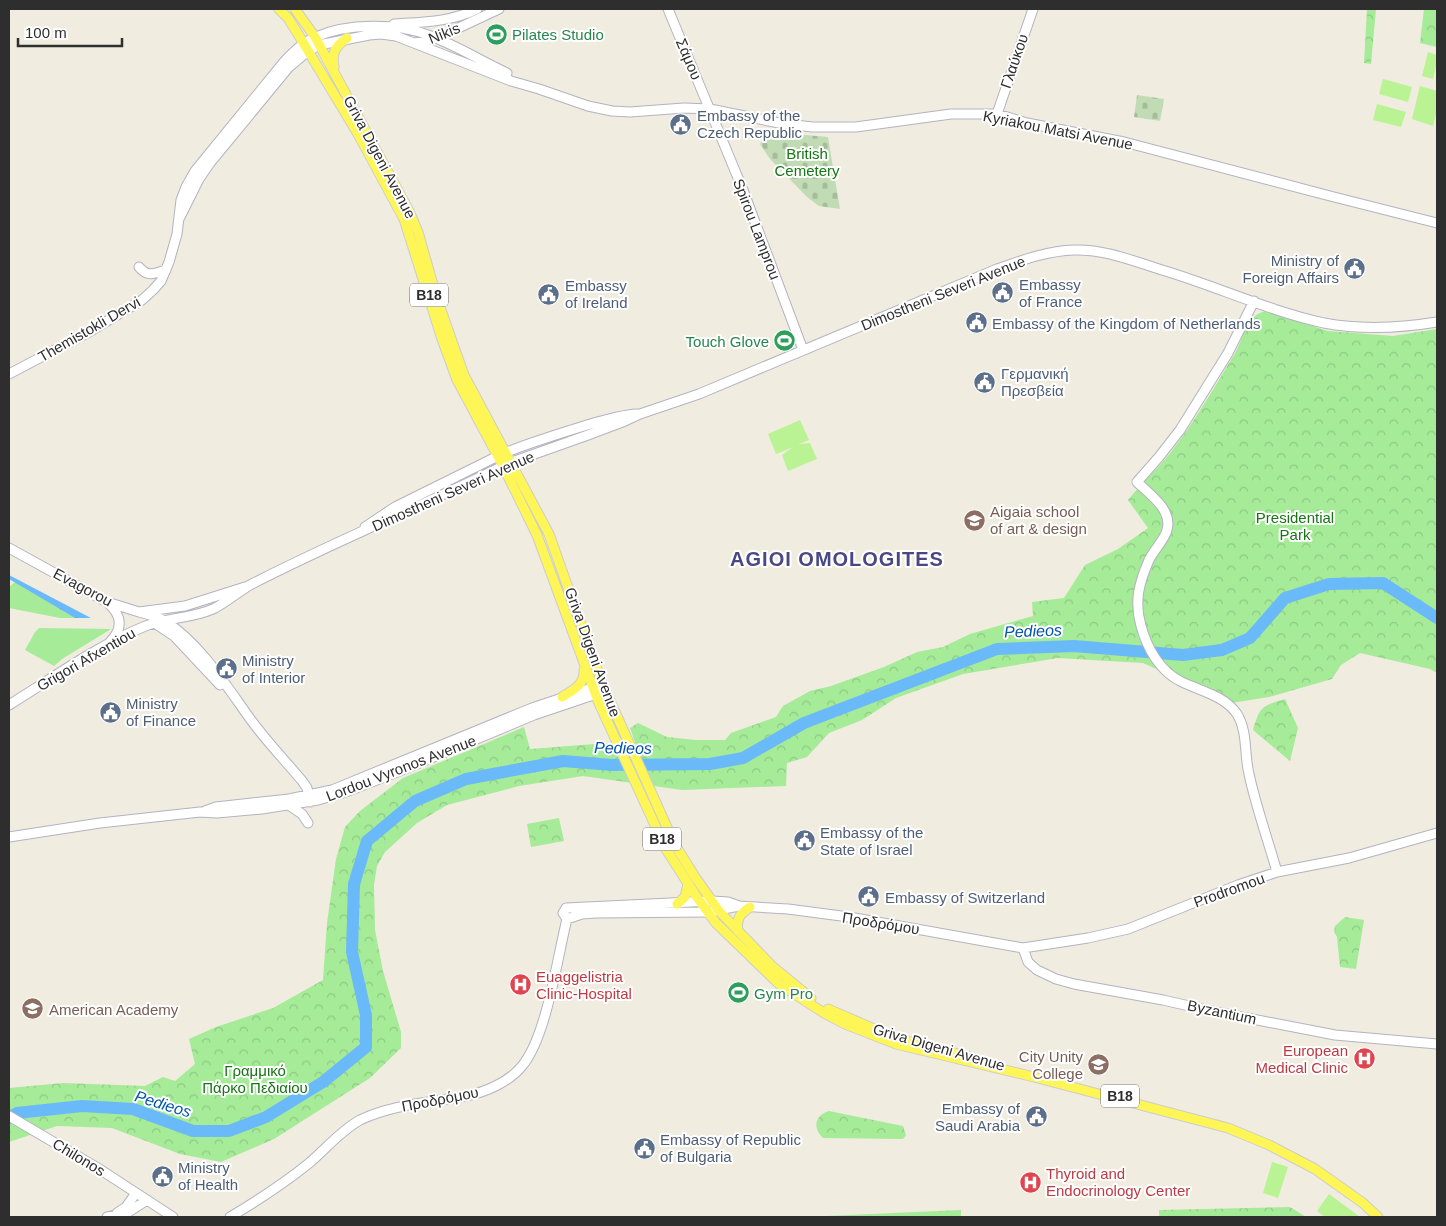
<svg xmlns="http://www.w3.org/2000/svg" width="1446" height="1226" font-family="Helvetica,sans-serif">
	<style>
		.grass { fill: #a5eb98 }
		.forest { fill: url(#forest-crowns) }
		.cemetery { fill: url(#cemetery-stones) }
		.pitch { fill: #b9f393 }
		.water { fill: url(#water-ripples) }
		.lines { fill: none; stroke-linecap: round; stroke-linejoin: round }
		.river { stroke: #6abafa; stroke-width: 12 }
		.secondary-casing { stroke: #b3b3c2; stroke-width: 11 }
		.primary-casing { stroke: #cdcdcd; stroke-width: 11 }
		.secondary { stroke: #fff; stroke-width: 9 }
		.primary { stroke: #fef656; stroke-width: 9 }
		.labels { text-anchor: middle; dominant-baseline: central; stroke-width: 4; stroke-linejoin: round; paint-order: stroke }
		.shield { fill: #fff; stroke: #6d6d6d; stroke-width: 1 }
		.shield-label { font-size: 14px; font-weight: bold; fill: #2e2e2e }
		.street-label { font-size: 15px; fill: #2e2e2e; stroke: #fff }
		.leisure-label { font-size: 15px; fill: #27864d; stroke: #fff; text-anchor: start }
		.service-label { font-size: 15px; fill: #4e5e75; stroke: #fff; text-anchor: start }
		.park-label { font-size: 15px; fill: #167514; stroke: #fff }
		.education-label { font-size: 15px; fill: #785e54; stroke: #fff; text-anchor: start }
		.health-label { font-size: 15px; fill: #be3a42; stroke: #fff; text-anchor: start }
		.water-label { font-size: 16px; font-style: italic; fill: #0053af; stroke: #fff }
		.district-label { font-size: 20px; font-weight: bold; letter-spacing: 1px; fill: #494884; stroke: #fff }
	</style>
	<defs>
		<pattern id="forest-crowns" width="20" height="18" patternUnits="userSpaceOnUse" patternTransform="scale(1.25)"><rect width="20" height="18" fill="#a5eb98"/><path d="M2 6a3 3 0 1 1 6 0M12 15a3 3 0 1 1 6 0" fill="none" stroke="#8eca83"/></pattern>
		<pattern id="cemetery-stones" width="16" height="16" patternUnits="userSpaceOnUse" patternTransform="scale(1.25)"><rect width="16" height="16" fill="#c1dcb5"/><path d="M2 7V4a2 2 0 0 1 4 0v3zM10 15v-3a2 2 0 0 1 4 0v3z" fill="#a6bd9c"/></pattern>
		<pattern id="water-ripples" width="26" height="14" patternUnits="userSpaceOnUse" patternTransform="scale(1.25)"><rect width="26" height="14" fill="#6abafa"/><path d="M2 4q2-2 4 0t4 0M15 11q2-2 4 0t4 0" fill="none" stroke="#5898cb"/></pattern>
	</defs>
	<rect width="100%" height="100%" fill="#f0ecdf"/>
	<path class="grass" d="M 15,582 L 75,618 L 60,618 L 9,608 L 9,587 Z
		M 39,628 L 111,629 L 62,659 L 54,666 L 25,650 L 35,632 Z"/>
	<path class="forest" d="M 1367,9 L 1376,9 L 1371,64 L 1364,63 Z
		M 1424,9 L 1437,9 L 1437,47 L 1420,43 Z
		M 1266,311 L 1328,331 L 1393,336 L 1437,329 L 1437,673 L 1430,669 L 1360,653 L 1341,665 L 1332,679 L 1269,697 L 1231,703 L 1143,663 L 1058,658 L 963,674 L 896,698 L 862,720 L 829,733 L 807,757 L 787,763 L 786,786 L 682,790 L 583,776 L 519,786 L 447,805 L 417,823 L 385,852 L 377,866 L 374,885 L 375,930 L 383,971 L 401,1032 L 401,1048 L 370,1078 L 274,1139 L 221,1162 L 180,1154 L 112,1128 L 57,1126 L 9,1142 L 9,1088 L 63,1083 L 145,1086 L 163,1077 L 175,1081 L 195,1064 L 189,1039 L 216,1027 L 273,1008 L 323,980 L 327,923 L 336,859 L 345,827 L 360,811 L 403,778 L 524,727 L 530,749 L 608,743 L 612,749 L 637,748 L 630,728 L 638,723 L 667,737 L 696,740 L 725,740 L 731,733 L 776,717 L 783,706 L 810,691 L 831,686 L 884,667 L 917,652 L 943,647 L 970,634 L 1033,616 L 1032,602 L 1064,598 L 1085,565 L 1118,549 L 1148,528 L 1128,500 C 1141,483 1158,469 1171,452 C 1195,421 1214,388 1234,355 C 1244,339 1245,315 1266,311 Z
		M 1285,699 L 1298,728 L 1290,761 L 1253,730 C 1260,706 1262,706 1285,699 Z
		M 559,818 L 564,841 L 531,847 L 527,824 Z
		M 1345,917 L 1364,920 L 1356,969 L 1340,967 L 1337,937 L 1334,932 L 1335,926 Z
		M 829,1111 L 903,1126 L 906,1135 L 903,1139 L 823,1138 C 812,1128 815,1115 829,1111 Z
		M 1290,1207 L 1306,1217 L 1159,1217 L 1159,1210 Z
		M 961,1210 L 961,1217 L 804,1217 Z"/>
	<path class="cemetery" d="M 1137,95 L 1164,99 L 1160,121 L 1134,117 Z
		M 770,132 L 828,137 L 840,209 L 819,206 L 807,197 L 770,159 L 760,144 Z"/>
	<path class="pitch" d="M 1428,52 L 1437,55 L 1437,62 L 1433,79 L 1422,76 Z
		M 1383,79 L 1412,87 L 1408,102 L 1379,94 Z
		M 1420,86 L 1437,91 L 1437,110 L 1433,126 L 1412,119 Z
		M 1377,104 L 1406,112 L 1401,127 L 1373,120 Z
		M 800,420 L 809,440 L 799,444 L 810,443 L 817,459 L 788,471 L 782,455 L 793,447 L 776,454 L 768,434 Z
		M 1272,1162 L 1288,1167 L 1278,1198 L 1263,1193 Z
		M 1329,1194 L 1360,1217 L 1325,1217 L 1317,1211 Z"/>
	<path class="water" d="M 9,575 L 91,618 L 75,618 L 9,579 Z"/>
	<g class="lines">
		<path class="river" d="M 9,1118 L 17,1113 L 82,1106 L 133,1109 L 193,1131 L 229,1131 L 266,1117 L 323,1082 L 366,1047 L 366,1015 L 352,952 L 354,884 L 367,841 L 415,801 L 466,779 L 563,761 L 612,765 L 710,764 L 743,758 L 804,723 L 997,649 L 1074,646 L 1183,655 L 1222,650 L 1250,638 L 1285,598 L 1329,584 L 1383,583 L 1437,618"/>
		<defs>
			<path id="secondary" d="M 668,9 L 743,190 L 803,350
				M 394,24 C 423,22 451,22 477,9
				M 415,43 L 437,38 L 499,9
				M 997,114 L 1033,9
				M 179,219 L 199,179 L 210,163 L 289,67 L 308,51 L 319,45 L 369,35 L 381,34 L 396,36 L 511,81 L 539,89 L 588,106 L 612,111 L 630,112 L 684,108 L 710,109 L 779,123 L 812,127 L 856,127 L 951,114 L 997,114 L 1027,123 L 1124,142 L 1334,197 L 1437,223
				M 139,267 C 147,277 154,274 166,270
				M 1254,301 L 1228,353 L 1180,430 L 1159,457 L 1137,482 C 1146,491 1160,501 1165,512 C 1175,532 1157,544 1149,560 C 1139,583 1134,601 1141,626 C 1147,648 1160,672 1182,682 C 1201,691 1225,696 1237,714 C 1248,732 1244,754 1249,774 C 1256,807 1268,840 1277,872
				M 9,374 L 89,332 L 142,300 L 153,290 L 161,281 L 169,262 L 177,234 L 181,200 L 186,187 L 195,171 L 283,63 C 292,53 303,42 316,37 C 347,23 397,23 428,35 C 456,45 481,61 507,73
				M 507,452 C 532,442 558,434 584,426 C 601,421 619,415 637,414
				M 512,462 L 588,435 L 625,421 L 640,414 L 699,394 L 997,269 C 1023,260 1046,251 1074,250 C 1105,249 1133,261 1162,270 C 1216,286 1269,311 1324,323 C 1361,330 1400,328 1437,322
				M 365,527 L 395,507 L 498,456
				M 9,548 L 107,602 L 139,612 L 185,606 L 245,587
				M 109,604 C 122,616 123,629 110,642
				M 139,612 C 148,614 157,617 165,621 C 198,642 224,682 246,713 C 263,738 284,759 303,782 L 307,788 L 310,802
				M 153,622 L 174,636 L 220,685
				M 9,705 C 51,679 97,646 143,627 C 166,617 193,619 215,608 C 228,601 238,592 250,585 C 333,542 420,507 503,466
				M 290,806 L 302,814 L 308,823
				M 205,811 L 216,807 L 289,799 L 332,790 L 532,708 L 592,688 L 602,683
				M 9,837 L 100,823 L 200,812 L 217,813 L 262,809 L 318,800 L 346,792 L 405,769 L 534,715 L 605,691
				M 567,919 L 582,914 L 596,913 L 708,912 L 739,906 L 788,909 L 849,917 L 1023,948 L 1088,938 L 1128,929 L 1238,885 L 1277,872 L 1349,858 L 1437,833
				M 1023,948 L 1028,962 L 1037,970 L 1056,979 L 1074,984 L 1163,1000 L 1211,1011 L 1335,1035 L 1437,1044
				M 9,1116 L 101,1170 L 173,1217
				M 117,1213 L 126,1207 L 136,1193
				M 107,1217 L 127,1213 L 147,1200
				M 230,1217 C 257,1201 283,1184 308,1164 C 325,1150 340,1131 360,1120 C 393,1104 430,1103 466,1096 C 486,1092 509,1082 522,1066 C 547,1036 557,958 567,919 L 563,913 L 566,908 L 712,901 L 728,902 L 739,906"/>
			<path id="primary" d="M 279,9 L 288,18 L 298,34 L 358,134 L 404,219 L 442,339 L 457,380 L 503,466 L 537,535 L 598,701 L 666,849 L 696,896 L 716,923 L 779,984 L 824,1013 L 845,1024 L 896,1044 L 1034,1077 L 1228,1128 L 1269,1145 L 1315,1169 L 1363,1203 L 1378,1217
				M 295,9 L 315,37 L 409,211 L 418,232 L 437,299 L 464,375 L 549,534 L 602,683 L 675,845 L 695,877 L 719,911 L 773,967 L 811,998
				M 334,67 C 331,52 336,46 347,38
				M 562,697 C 573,690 585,685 584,670
				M 677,904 L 685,897 L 688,884
				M 738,931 C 736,918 740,914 750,907
				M 828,1009 L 888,1035
				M 907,1041 L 974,1058"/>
		</defs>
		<use href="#secondary" class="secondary-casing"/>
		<use href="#primary" class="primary-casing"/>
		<use href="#secondary" class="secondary"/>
		<use href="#primary" class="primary"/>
	</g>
	<defs>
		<symbol id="stadium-disc" viewBox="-11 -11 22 22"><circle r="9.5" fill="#2e9e5b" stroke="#fff"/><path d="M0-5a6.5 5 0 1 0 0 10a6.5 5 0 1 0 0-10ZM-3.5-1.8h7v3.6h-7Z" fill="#fff"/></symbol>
		<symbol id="civic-disc" viewBox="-11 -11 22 22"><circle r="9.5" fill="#5c6f8a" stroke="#fff"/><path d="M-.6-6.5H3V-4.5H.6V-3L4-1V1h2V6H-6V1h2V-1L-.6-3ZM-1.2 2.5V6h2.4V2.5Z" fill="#fff"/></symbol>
		<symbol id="university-disc" viewBox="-11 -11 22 22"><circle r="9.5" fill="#8d6e63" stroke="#fff"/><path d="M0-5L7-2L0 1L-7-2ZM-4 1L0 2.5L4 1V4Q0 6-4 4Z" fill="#fff"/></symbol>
		<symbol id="hospital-disc" viewBox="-11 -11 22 22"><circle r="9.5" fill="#e0444e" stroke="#fff"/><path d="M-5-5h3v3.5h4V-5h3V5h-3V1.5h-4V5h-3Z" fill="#fff"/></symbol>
		<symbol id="school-disc" viewBox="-11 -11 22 22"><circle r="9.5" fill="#8d6e63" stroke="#fff"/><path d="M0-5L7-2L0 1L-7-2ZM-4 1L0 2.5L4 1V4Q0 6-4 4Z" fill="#fff"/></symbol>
	</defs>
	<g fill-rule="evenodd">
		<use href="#stadium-disc" x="484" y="22" width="25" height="25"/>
		<use href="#civic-disc" x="668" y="112" width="25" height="25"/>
		<use href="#civic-disc" x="1342" y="256" width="25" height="25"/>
		<use href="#civic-disc" x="990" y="280" width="25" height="25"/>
		<use href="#civic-disc" x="536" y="282" width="25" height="25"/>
		<use href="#civic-disc" x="964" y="310" width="25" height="25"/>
		<use href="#stadium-disc" x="772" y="328" width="25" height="25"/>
		<use href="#civic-disc" x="972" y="370" width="25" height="25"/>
		<use href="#university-disc" x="962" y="508" width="25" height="25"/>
		<use href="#civic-disc" x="214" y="656" width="25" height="25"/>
		<use href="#civic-disc" x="98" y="700" width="25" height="25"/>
		<use href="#civic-disc" x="792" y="828" width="25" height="25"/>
		<use href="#civic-disc" x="856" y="884" width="25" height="25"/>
		<use href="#hospital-disc" x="508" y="972" width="25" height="25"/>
		<use href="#stadium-disc" x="726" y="980" width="25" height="25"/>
		<use href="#school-disc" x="20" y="996" width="25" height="25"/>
		<use href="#hospital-disc" x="1352" y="1046" width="25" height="25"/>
		<use href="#university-disc" x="1086" y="1052" width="25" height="25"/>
		<use href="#civic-disc" x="1024" y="1104" width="25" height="25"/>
		<use href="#civic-disc" x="632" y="1136" width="25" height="25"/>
		<use href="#civic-disc" x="150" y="1164" width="25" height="25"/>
		<use href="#hospital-disc" x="1018" y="1170" width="25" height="25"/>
	</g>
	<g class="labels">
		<g class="shield">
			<rect x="410" y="283.5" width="38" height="23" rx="4"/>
			<rect x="643" y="827.5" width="38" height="23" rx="4"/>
			<rect x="1101" y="1084.5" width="38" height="23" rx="4"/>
		</g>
		<g class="shield-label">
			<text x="429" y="295">B18</text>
			<text x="662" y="839">B18</text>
			<text x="1120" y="1096">B18</text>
		</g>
		<g class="street-label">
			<text transform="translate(444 33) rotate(-22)">Nikis</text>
			<text transform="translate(689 59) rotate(67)">Σάμου</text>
			<text transform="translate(1014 61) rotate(-71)">Γλαύκου</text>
			<text transform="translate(1058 130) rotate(11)">Kyriakou Matsi Avenue</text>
			<text transform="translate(380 157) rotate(62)">Griva Digeni Avenue</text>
			<text transform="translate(757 229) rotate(69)">Spirou Lamprou</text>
			<text transform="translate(943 293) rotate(-22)">Dimostheni Severi Avenue</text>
			<text transform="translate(89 329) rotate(-30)">Themistokli Dervi</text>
			<text transform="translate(453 491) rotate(-24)">Dimostheni Severi Avenue</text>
			<text transform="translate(83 587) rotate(28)">Evagorou</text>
			<text transform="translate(593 652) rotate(70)">Griva Digeni Avenue</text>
			<text transform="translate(86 659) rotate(-30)">Grigori Afxentiou</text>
			<text transform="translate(401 768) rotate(-21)">Lordou Vyronos Avenue</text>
			<text transform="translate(1229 890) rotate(-20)">Prodromou</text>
			<text transform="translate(881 923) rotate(9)">Προδρόμου</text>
			<text transform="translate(1222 1012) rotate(12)">Byzantium</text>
			<text transform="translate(939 1047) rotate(16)">Griva Digeni Avenue</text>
			<text transform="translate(440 1099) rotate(-11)">Προδρόμου</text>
			<text transform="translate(79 1157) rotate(31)">Chilonos</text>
		</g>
		<g class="leisure-label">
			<text x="512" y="34">Pilates Studio</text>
			<text x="769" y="341" text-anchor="end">Touch Glove</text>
			<text x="754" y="993">Gym Pro</text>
		</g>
		<g class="service-label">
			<text x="697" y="115">Embassy of the<tspan x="697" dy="17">Czech Republic</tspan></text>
			<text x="1339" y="260" text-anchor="end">Ministry of<tspan x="1339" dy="17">Foreign Affairs</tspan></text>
			<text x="1019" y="284">Embassy<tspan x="1019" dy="17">of France</tspan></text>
			<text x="565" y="285">Embassy<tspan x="565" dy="17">of Ireland</tspan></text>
			<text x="992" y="323">Embassy of the Kingdom of Netherlands</text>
			<text x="1001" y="373">Γερμανική<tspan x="1001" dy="17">Πρεσβεία</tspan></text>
			<text x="242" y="660">Ministry<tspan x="242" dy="17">of Interior</tspan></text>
			<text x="126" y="703">Ministry<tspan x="126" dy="17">of Finance</tspan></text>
			<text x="820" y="832">Embassy of the<tspan x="820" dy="17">State of Israel</tspan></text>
			<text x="885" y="897">Embassy of Switzerland</text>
			<text x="1020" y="1108" text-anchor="end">Embassy of<tspan x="1020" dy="17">Saudi Arabia</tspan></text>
			<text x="660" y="1139">Embassy of Republic<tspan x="660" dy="17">of Bulgaria</tspan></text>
			<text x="178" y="1167">Ministry<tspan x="178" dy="17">of Health</tspan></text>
		</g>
		<g class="park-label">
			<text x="807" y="153">British<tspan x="807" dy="17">Cemetery</tspan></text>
			<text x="1295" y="517">Presidential<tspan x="1295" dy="17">Park</tspan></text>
			<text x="255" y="1070">Γραμμικό<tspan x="255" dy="17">Πάρκο Πεδιαίου</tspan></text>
		</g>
		<g class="education-label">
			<text x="990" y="511">Aigaia school<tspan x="990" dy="17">of art &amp; design</tspan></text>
			<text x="49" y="1009">American Academy</text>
			<text x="1083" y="1056" text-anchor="end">City Unity<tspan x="1083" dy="17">College</tspan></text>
		</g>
		<g class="health-label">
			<text x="536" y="976">Euaggelistria<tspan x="536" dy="17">Clinic-Hospital</tspan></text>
			<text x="1348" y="1050" text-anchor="end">European<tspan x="1348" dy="17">Medical Clinic</tspan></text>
			<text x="1046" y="1173">Thyroid and<tspan x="1046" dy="17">Endocrinology Center</tspan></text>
		</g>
		<g class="water-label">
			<text transform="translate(1033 631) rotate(-2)">Pedieos</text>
			<text transform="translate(623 748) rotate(1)">Pedieos</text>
			<text transform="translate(163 1104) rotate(17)">Pedieos</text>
		</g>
		<g class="district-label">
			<text x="837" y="559">AGIOI OMOLOGITES</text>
		</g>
	</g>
	<rect width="1446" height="1226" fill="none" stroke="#2e2e2e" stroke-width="20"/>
	<path d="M18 38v8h104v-8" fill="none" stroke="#2e2e2e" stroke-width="2.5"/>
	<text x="25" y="38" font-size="15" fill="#2e2e2e" stroke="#ffffff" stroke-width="4" paint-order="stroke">100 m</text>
</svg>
